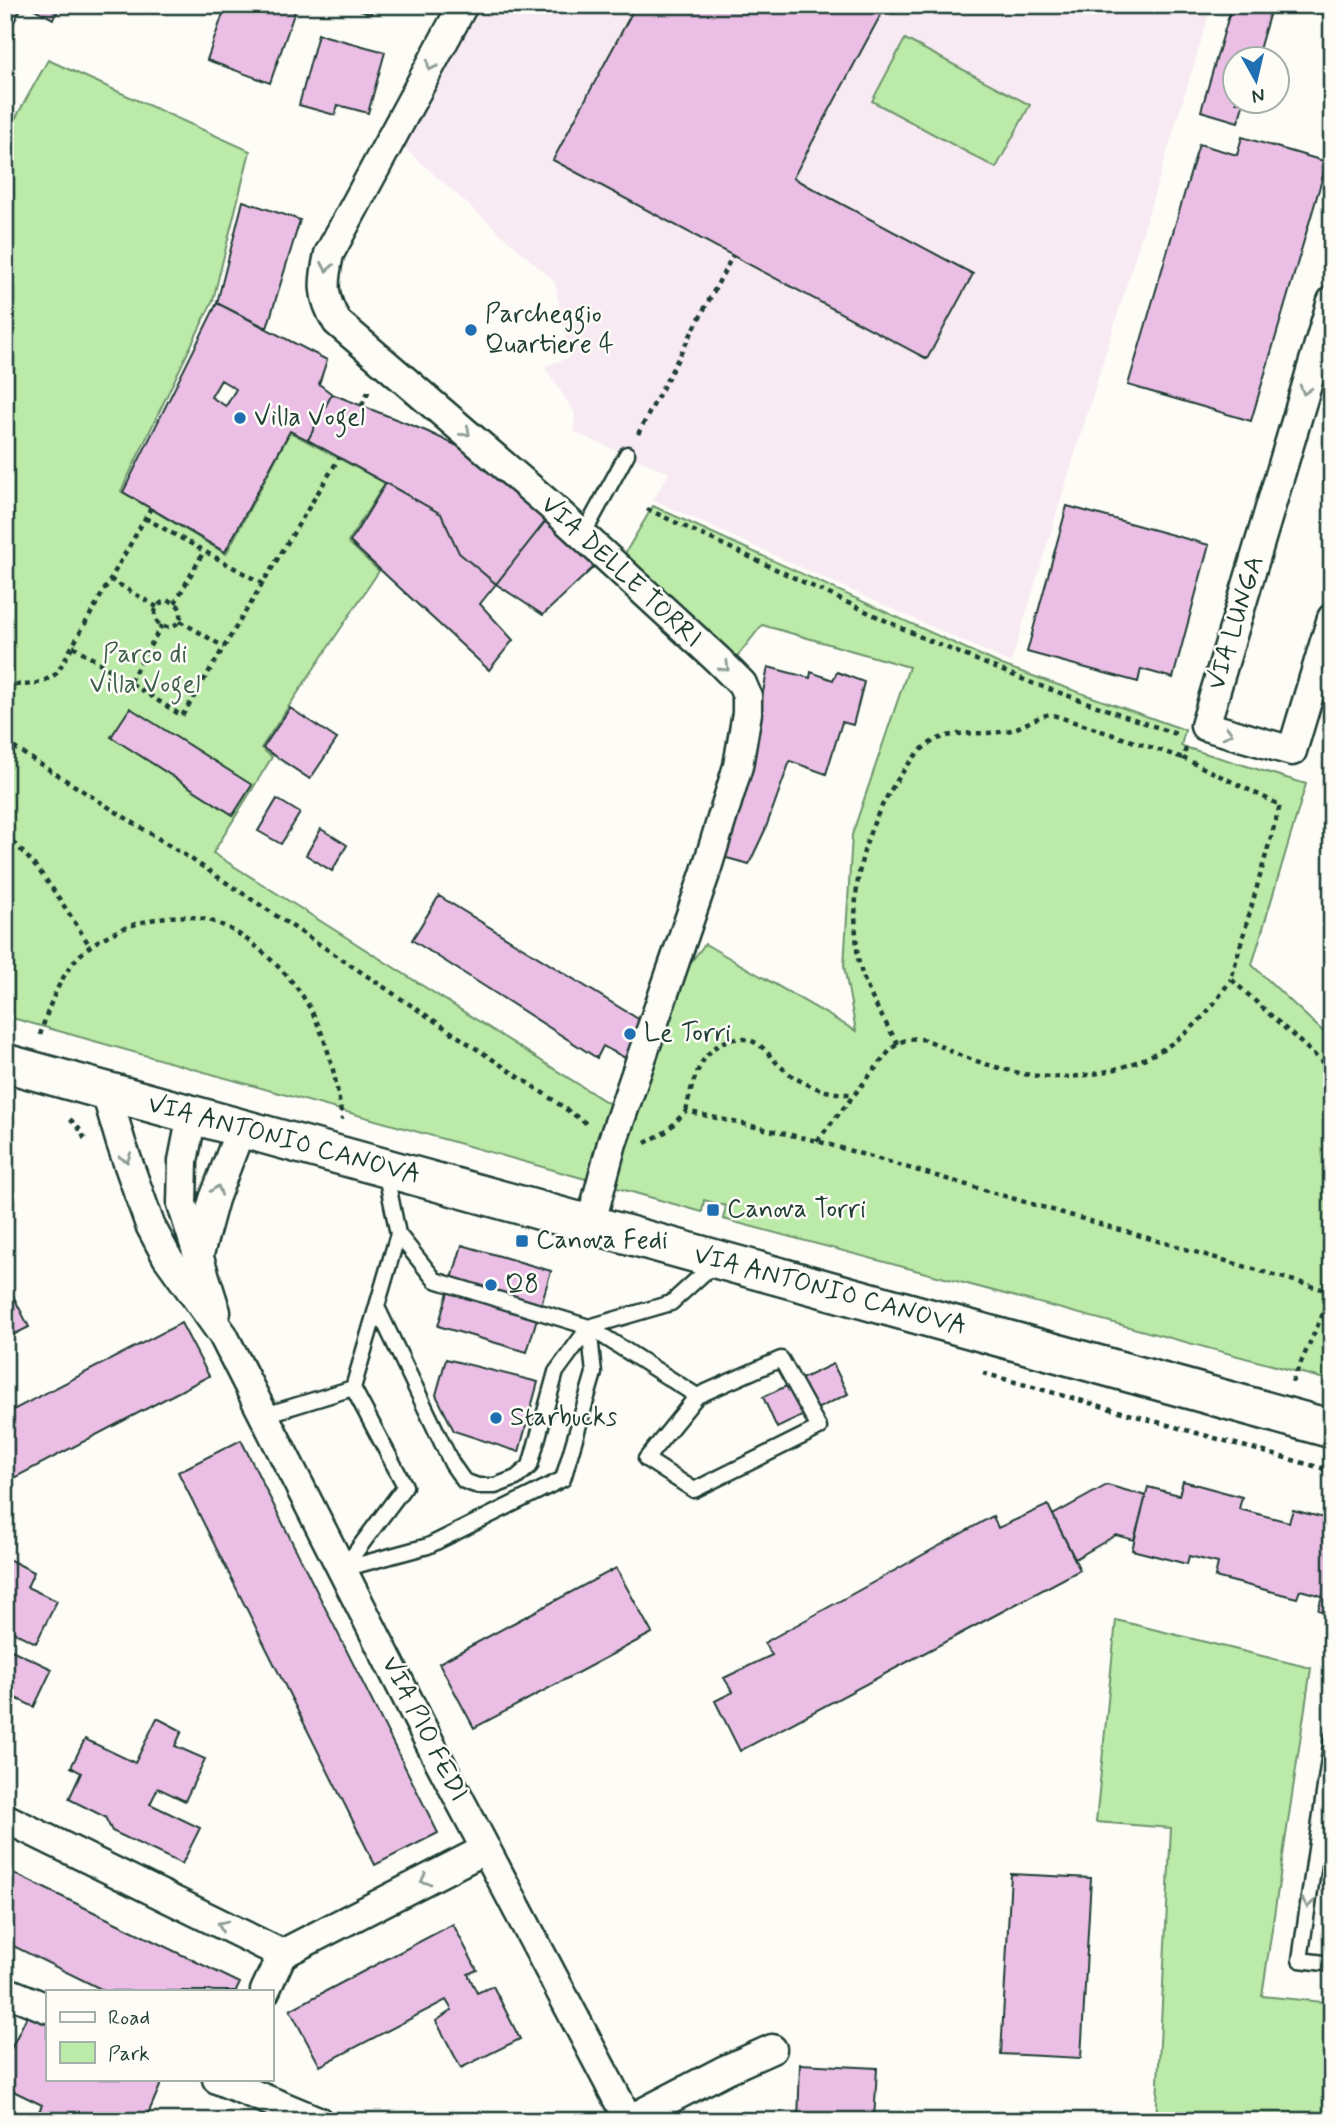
<svg xmlns="http://www.w3.org/2000/svg" width="1337" height="2126" font-family="Mynerve,sans-serif">
	<style>
		.built { fill: #f8eaf2 }
		.green { fill: #bceaa8; stroke: #6e946e; stroke-width: 2 }
		.building { fill: #ebbfe5; stroke: #1f3d34; stroke-width: 2; fill-rule: evenodd }
		.lines { fill: none; stroke-linecap: round; stroke-linejoin: round }
		.service-casing { stroke: #1f3d34; stroke-width: 19 }
		.minor-casing { stroke: #1f3d34; stroke-width: 33 }
		.tertiary-casing { stroke: #1f3d34; stroke-width: 42 }
		.path { stroke: #1f3d34; stroke-width: 4.5; stroke-dasharray: 5 5; stroke-linecap: butt }
		.service { stroke: #fdfcf7; stroke-width: 14 }
		.minor { stroke: #fdfcf7; stroke-width: 28 }
		.tertiary { stroke: #fdfcf7; stroke-width: 37 }
		.oneway { stroke: #8e9c96 }
		.poi-dot { fill: #1f6fb2; stroke: #fdfcf7; stroke-width: 2.5 }
		.labels { text-anchor: middle; dominant-baseline: central; stroke-width: 5; stroke-linejoin: round; paint-order: stroke }
		.poi-label { font-size: 26px; fill: #1f3d34; stroke: #fdfcf7; text-anchor: start }
		.street-label { font-size: 26px; fill: #1f3d34; stroke: #fdfcf7 }
		.park-label { font-size: 26px; fill: #3e604b; stroke: #fdfcf7 }
	</style>
	<rect width="100%" height="100%" fill="#fdfcf7"/>
	<filter id="ink" filterUnits="userSpaceOnUse"><feTurbulence type="fractalNoise" baseFrequency=".0143" numOctaves="2"/><feDisplacementMap in="SourceGraphic" scale="14" xChannelSelector="R" yChannelSelector="G"/><feConvolveMatrix kernelMatrix="1 2 1 2 8 2 1 2 1" color-interpolation-filters="sRGB"/></filter>
	<g filter="url(#ink)">
		<path class="built" d="M 479,5 L 1212,5 L 1011,663 L 653,500 L 669,473 L 574,432 L 575,413 L 544,366 L 569,358 L 555,282 L 401,145 Z"/>
		<path class="green" d="M 905,39 L 1030,105 L 996,168 L 872,101 Z
			M 48,60 L 250,151 L 213,300 L 121,491 L 226,554 L 290,432 L 385,483 L 348,542 L 379,571 L 261,748 L 272,757 L 213,853 L 611,1105 L 589,1180 L 5,1016 L 5,137 Z
			M 653,506 L 1002,665 L 1185,730 L 1181,746 L 1306,784 L 1252,965 L 1332,1040 L 1332,1381 L 723,1219 L 726,1206 L 704,1200 L 702,1212 L 614,1187 L 626,1144 L 684,971 L 705,944 L 856,1031 L 844,966 L 852,835 L 909,667 L 762,625 L 736,658 L 624,555 Z
			M 1116,1620 L 1311,1668 L 1262,1996 L 1332,2003 L 1332,2121 L 1156,2121 L 1171,1828 L 1096,1822 Z"/>
		<path class="building" d="M 5,5 L 23,5 L 5,39 Z
			M 27,5 L 61,5 L 53,19 Z
			M 226,5 L 297,5 L 270,83 L 207,60 Z
			M 346,5 L 374,5 L 371,14 Z
			M 636,5 L 886,5 L 793,178 L 973,274 L 927,359 L 553,160 Z
			M 1232,5 L 1272,5 L 1256,60 L 1236,60 L 1236,102 L 1244,102 L 1238,122 L 1201,111 Z
			M 318,34 L 385,52 L 368,113 L 338,105 L 335,115 L 299,105 Z
			M 1242,137 L 1327,162 L 1251,421 L 1128,385 L 1199,144 L 1237,155 Z
			M 243,201 L 300,220 L 267,328 L 217,303 Z
			M 217,303 L 327,360 L 319,384 L 332,394 L 308,440 L 290,431 L 225,552 L 123,492 ZM 221,380 L 236,389 L 226,406 L 211,397 Z
			M 332,394 L 426,431 L 483,458 L 552,513 L 496,584 L 459,553 L 441,514 L 308,440 Z
			M 386,483 L 441,514 L 459,553 L 496,584 L 480,604 L 513,640 L 489,670 L 350,542 Z
			M 1067,506 L 1209,545 L 1173,678 L 1141,669 L 1138,682 L 1027,652 Z
			M 552,513 L 597,564 L 543,615 L 496,584 Z
			M 768,667 L 810,678 L 811,672 L 833,680 L 837,672 L 864,682 L 853,725 L 842,722 L 826,774 L 790,761 L 765,830 L 749,864 L 723,857 L 749,763 Z
			M 130,708 L 252,785 L 233,815 L 111,737 Z
			M 290,708 L 337,739 L 310,779 L 263,748 Z
			M 277,799 L 300,813 L 281,844 L 258,831 Z
			M 321,829 L 347,845 L 332,871 L 306,855 Z
			M 439,896 L 643,1022 L 631,1061 L 603,1046 L 597,1058 L 412,940 Z
			M 462,1245 L 551,1271 L 527,1352 L 438,1326 Z
			M 5,1280 L 29,1327 L 5,1339 Z
			M 181,1323 L 209,1376 L 12,1479 L 5,1466 L 5,1414 Z
			M 446,1359 L 538,1382 L 519,1452 L 454,1431 L 436,1395 Z
			M 833,1364 L 848,1394 L 777,1428 L 763,1397 Z
			M 241,1440 L 438,1833 L 375,1865 L 178,1472 Z
			M 1183,1481 L 1242,1497 L 1239,1509 L 1289,1522 L 1293,1510 L 1332,1520 L 1332,1614 L 1318,1610 L 1322,1596 L 1300,1590 L 1297,1598 L 1215,1577 L 1218,1563 L 1189,1556 L 1187,1564 L 1132,1550 L 1148,1487 L 1179,1495 Z
			M 1107,1485 L 1146,1496 L 1134,1540 L 1116,1535 L 1075,1559 L 1053,1515 Z
			M 1048,1505 L 1080,1570 L 740,1751 L 715,1701 L 733,1692 L 724,1678 L 772,1655 L 764,1643 L 993,1516 L 998,1528 Z
			M 8,1559 L 34,1572 L 27,1587 L 57,1601 L 36,1643 L 9,1630 L 5,1638 L 5,1565 Z
			M 616,1568 L 652,1633 L 474,1728 L 439,1663 Z
			M 5,1647 L 52,1669 L 34,1707 L 5,1693 Z
			M 157,1718 L 182,1731 L 175,1746 L 205,1759 L 185,1801 L 158,1788 L 150,1804 L 200,1828 L 182,1864 L 112,1831 L 105,1817 L 69,1799 L 81,1773 L 71,1767 L 85,1739 L 135,1763 Z
			M 5,1869 L 240,1983 L 236,1991 L 105,1991 L 5,1942 Z
			M 1011,1874 L 1091,1878 L 1081,2058 L 1001,2054 Z
			M 453,1924 L 477,1970 L 468,1974 L 477,1993 L 493,1986 L 520,2039 L 461,2068 L 436,2021 L 452,2010 L 446,2000 L 320,2066 L 290,2010 Z
			M 27,2016 L 47,2024 L 47,2079 L 163,2079 L 145,2121 L 35,2120 L 42,2105 L 5,2087 L 5,2061 Z
			M 800,2064 L 877,2068 L 874,2121 L 798,2121 Z
			M 505,2114 L 542,2121 L 504,2121 Z"/>
		<g class="lines">
			<defs>
				<path id="service" d="M 583,535 L 627,454
					M 385,1170 L 398,1234 L 435,1280 L 589,1327 L 697,1396 L 646,1459 L 694,1490 L 819,1428 L 781,1359 L 697,1396
					M 377,1307 L 452,1464 L 464,1481 L 478,1486 L 495,1486 L 516,1478 L 530,1466 L 556,1372 L 589,1327 L 671,1303 L 715,1263
					M 353,1388 L 405,1486 L 343,1569 L 428,1546 L 563,1479 L 594,1373 L 589,1327
					M 265,1415 L 353,1388 L 398,1234
					M 1332,1738 L 1300,1960 L 1332,1964"/>
				<path id="minor" d="M 463,5 L 329,254 C 323,282 321,296 337,322 L 551,506 L 718,660 L 742,684 L 747,696 L 747,713 L 738,766 L 705,874 L 612,1143 L 590,1226
					M 1332,301 L 1205,726 L 1292,751 L 1332,618
					M 106,1092 L 121,1143 L 150,1225 L 167,1257 L 223,1335 L 434,1751 L 629,2121
					M 192,1115 L 183,1161 L 182,1204 L 216,1312
					M 199,1254 L 214,1199 L 241,1128
					M 5,1818 L 282,1954 L 486,1849
					M 5,1991 L 47,2008
					M 265,1991 L 282,1954
					M 217,2079 L 318,2121
					M 629,2120 L 725,2070 L 772,2049"/>
				<path id="tertiary" d="M 5,1063 L 1332,1429"/>
			</defs>
			<use href="#service" class="service-casing"/>
			<use href="#minor" class="minor-casing"/>
			<use href="#tertiary" class="tertiary-casing"/>
			<path class="path" d="M 362,405 L 369,390
				M 638,434 L 733,255
				M 647,509 L 923,638 L 1032,683 L 1176,734
				M 145,518 L 263,584
				M 110,579 L 157,607
				M155 614a13 13 0 1 1 26 0a13 13 0 1 1-26 0Z
				M 175,603 L 204,551
				M 180,621 L 224,647
				M 73,646 L 182,716 L 339,458
				M 130,681 L 162,625
				M 5,683 C 25,687 41,685 57,673 L 151,508
				M 5,742 L 191,859 L 546,1095 L 587,1124
				M 1186,748 L 1183,758 L 1280,805 L 1231,979 L 1332,1071
				M 5,836 C 40,863 66,910 90,946
				M 40,1035 C 48,1010 56,985 73,963 C 87,945 108,934 130,926 C 185,907 223,916 266,955 C 279,967 292,980 302,995 C 327,1033 336,1076 342,1120
				M 898,1044 C 883,1018 866,992 859,963 C 857,954 857,945 856,936 C 852,877 866,825 900,776 C 909,763 918,750 932,742 C 957,728 985,737 1011,730 C 1024,726 1036,717 1050,714 L 1183,758
				M 686,1111 C 692,1084 699,1050 729,1040 C 738,1038 748,1038 756,1043 C 764,1047 769,1055 775,1061 C 796,1083 824,1095 854,1094
				M 70,1119 L 81,1131 L 85,1140
				M 817,1141 L 891,1049 C 900,1042 907,1037 920,1039 C 931,1040 943,1048 954,1053 C 974,1061 995,1067 1015,1072 C 1068,1085 1134,1072 1178,1039 C 1200,1023 1217,1001 1231,979
				M 645,1143 L 667,1131 L 686,1111 L 817,1141 L 1332,1292
				M 983,1373 L 1332,1471
				M 1292,1382 L 1332,1294"/>
			<use href="#service" class="service"/>
			<use href="#minor" class="minor"/>
			<use href="#tertiary" class="tertiary"/>
		</g>
		<defs><path id="oneway-chevron" d="M-2-3.5L2.5 0L-2 3.5" fill="none" stroke-width="1.6" stroke-linecap="round" stroke-linejoin="round" transform="scale(1.75)"/></defs>
		<g class="oneway">
			<use href="#oneway-chevron" transform="translate(431 66) rotate(118)"/>
			<use href="#oneway-chevron" transform="translate(327 267) rotate(100)"/>
			<use href="#oneway-chevron" transform="translate(1305 390) rotate(106)"/>
			<use href="#oneway-chevron" transform="translate(466 432) rotate(41)"/>
			<use href="#oneway-chevron" transform="translate(725 667) rotate(44)"/>
			<use href="#oneway-chevron" transform="translate(1228 733) rotate(16)"/>
			<use href="#oneway-chevron" transform="translate(126 1158) rotate(71)"/>
			<use href="#oneway-chevron" transform="translate(217 1190) rotate(-71)"/>
			<use href="#oneway-chevron" transform="translate(425 1880) rotate(153)"/>
			<use href="#oneway-chevron" transform="translate(1308 1903) rotate(98)"/>
			<use href="#oneway-chevron" transform="translate(222 1925) rotate(-154)"/>
		</g>
	</g>
	<g class="poi-dot">
		<circle cx="471" cy="330" r="7"/>
		<circle cx="240" cy="418" r="7"/>
		<circle cx="630" cy="1034" r="7"/>
		<rect x="706" y="1203" width="14" height="14" rx="3.5"/>
		<rect x="515" y="1234" width="14" height="14" rx="3.5"/>
		<circle cx="491" cy="1285" r="7"/>
		<circle cx="496" cy="1418" r="7"/>
	</g>
	<g class="labels">
		<g class="poi-label">
			<text x="485" y="315">Parcheggio<tspan x="485" dy="30">Quartiere 4</tspan></text>
			<text x="254" y="418">Villa Vogel</text>
			<text x="644" y="1034">Le Torri</text>
			<text x="727" y="1210">Canova Torri</text>
			<text x="536" y="1241">Canova Fedi</text>
			<text x="505" y="1285">Q8</text>
			<text x="510" y="1418">Starbucks</text>
		</g>
		<g class="street-label">
			<text transform="translate(621 572) rotate(43)">VIA DELLE TORRI</text>
			<text transform="translate(1236 623) rotate(-73)">VIA LUNGA</text>
			<text transform="translate(284 1140) rotate(15)">VIA ANTONIO CANOVA</text>
			<text transform="translate(830 1291) rotate(15)">VIA ANTONIO CANOVA</text>
			<text transform="translate(424 1729) rotate(63)">VIA PIO FEDI</text>
		</g>
		<g class="park-label">
			<text x="145" y="655">Parco di<tspan x="145" dy="30">Villa Vogel</tspan></text>
		</g>
	</g>
	<rect width="1337" height="2126" fill="none" stroke="#fdfcf7" stroke-width="28"/>
	<rect x="14" y="14" width="1309" height="2098" fill="none" stroke="#1f3d34" stroke-width="2.5" filter="url(#ink)"/>
	<rect x="46" y="1990" width="228" height="91" fill="#fdfcf7" stroke="#a4b0a9" stroke-width="2"/>
	<rect x="60" y="2012" width="35" height="10" fill="#fdfcf7" stroke="#a4b0a9" stroke-width="2"/>
	<text x="108" y="2024" font-size="21" fill="#1f3d34">Road</text>
	<rect x="60" y="2042" width="35" height="21" fill="#bceaa8" stroke="#a4b0a9" stroke-width="2"/>
	<text x="108" y="2060" font-size="21" fill="#1f3d34">Park</text>
	<g transform="translate(1256 80) rotate(172)"><circle r="33" fill="#fdfcf7" stroke="#a4b0a9" stroke-width="2"/>
	<path d="M0-5L12 26L0 18L-12 26Z" fill="#1f6fb2"/>
	<text y="-10" font-size="19" font-weight="bold" text-anchor="middle" fill="#1f3d34">N</text>
	</g>
</svg>
